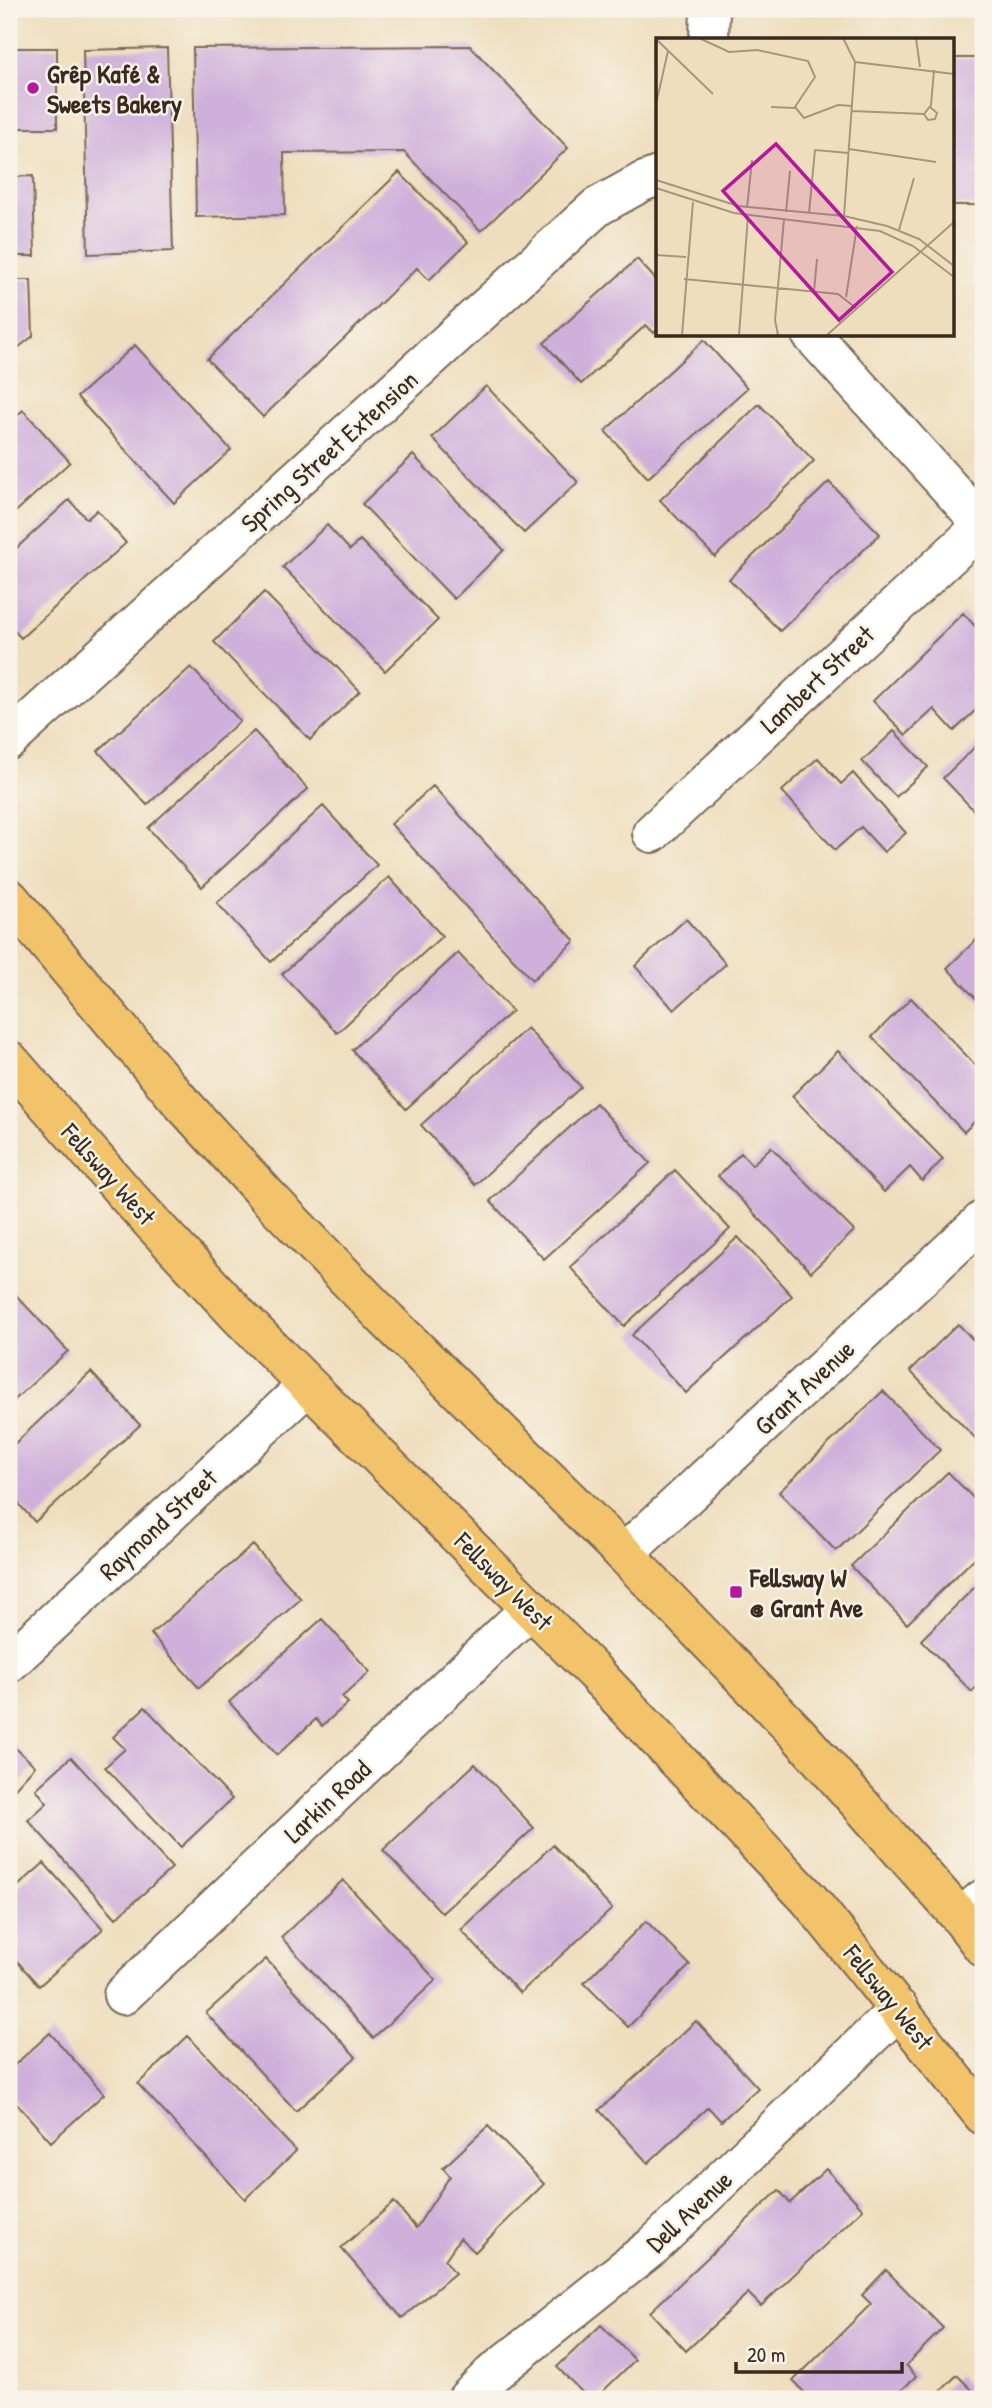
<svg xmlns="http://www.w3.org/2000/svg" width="992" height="2408" font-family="'Patrick Hand',sans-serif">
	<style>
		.building { fill: #d0b0db }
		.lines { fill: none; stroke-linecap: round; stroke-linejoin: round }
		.minor-casing { stroke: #7a6956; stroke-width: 42 }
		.major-casing { stroke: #7a6956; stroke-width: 42 }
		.minor { stroke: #fff; stroke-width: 38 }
		.major { stroke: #f2c36a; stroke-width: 38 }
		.poi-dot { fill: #b5179e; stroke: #f7f3e8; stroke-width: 2.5 }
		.labels { text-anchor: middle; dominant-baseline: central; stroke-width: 5; stroke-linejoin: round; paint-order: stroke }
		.poi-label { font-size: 26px; font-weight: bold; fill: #3b2a1e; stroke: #f7f3e8; text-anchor: start }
		.street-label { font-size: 26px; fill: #3b2a1e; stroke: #f7f3e8 }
		.inset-road { fill: none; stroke: #a7967e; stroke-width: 2 }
		.view { fill: #b5179e; fill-opacity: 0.15; stroke: #b5179e; stroke-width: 3.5 }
		.inset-edge { fill: none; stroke: #3b2a1e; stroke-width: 3.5 }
	</style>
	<rect width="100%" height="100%" fill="#f7f3e8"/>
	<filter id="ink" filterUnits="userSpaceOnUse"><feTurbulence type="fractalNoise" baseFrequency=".0143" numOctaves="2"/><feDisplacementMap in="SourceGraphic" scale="14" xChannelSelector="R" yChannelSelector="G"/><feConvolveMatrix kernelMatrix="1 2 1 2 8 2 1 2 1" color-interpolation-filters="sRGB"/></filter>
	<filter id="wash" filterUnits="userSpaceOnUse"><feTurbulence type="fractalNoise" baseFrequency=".00686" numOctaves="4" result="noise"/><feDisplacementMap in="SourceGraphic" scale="28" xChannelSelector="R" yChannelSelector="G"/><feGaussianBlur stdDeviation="1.57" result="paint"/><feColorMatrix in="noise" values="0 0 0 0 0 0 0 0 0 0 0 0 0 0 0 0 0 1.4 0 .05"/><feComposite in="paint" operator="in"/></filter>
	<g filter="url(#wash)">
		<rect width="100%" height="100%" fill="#efdebe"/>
		<g id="blocks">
			<path class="building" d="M 470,46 L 568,148 L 481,231 L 404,152 L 284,153 L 285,215 L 196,217 L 193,48 Z
				M 9,48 L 57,48 L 57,128 L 9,128 Z
				M 167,48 L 173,251 L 88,254 L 83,50 Z
				M 952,58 L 983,58 L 983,205 L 952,205 Z
				M 399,172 L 468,242 L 429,280 L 417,268 L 263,417 L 207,359 Z
				M 33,176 L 35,256 L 12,256 L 13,280 L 31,280 L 33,336 L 9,355 L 9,177 Z
				M 637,259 L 658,282 L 658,329 L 654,333 L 646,325 L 581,384 L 544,343 Z
				M 704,340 L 747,388 L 648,478 L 605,431 Z
				M 135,345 L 231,450 L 174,503 L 77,397 Z
				M 486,386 L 578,482 L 524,533 L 432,438 Z
				M 759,404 L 814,461 L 715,557 L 660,500 Z
				M 23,410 L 70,462 L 9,518 L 9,423 Z
				M 413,455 L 504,550 L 454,599 L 362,504 Z
				M 829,482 L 880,534 L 780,631 L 729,579 Z
				M 69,500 L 87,519 L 97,510 L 126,543 L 21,638 L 9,625 L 9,555 Z
				M 327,525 L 350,550 L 360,540 L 438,620 L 385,671 L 283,567 Z
				M 264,592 L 360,691 L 310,740 L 214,642 Z
				M 963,613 L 983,635 L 983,703 L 954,731 L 934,709 L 906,735 L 873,701 Z
				M 191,667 L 240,721 L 147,805 L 98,751 Z
				M 254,731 L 308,789 L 202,887 L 148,828 Z
				M 894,731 L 928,767 L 896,797 L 862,761 Z
				M 983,739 L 983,820 L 943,778 Z
				M 818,758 L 841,784 L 853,773 L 906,833 L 884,852 L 861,827 L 835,850 L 782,791 Z
				M 433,786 L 575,941 L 532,980 L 391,824 Z
				M 323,806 L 377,865 L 271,962 L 217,903 Z
				M 389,877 L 442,936 L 337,1033 L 282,974 Z
				M 686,919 L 726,964 L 674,1010 L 635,966 Z
				M 983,933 L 983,1006 L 947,968 Z
				M 458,953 L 512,1011 L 406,1109 L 352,1050 Z
				M 911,998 L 983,1073 L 983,1113 L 964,1132 L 872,1037 Z
				M 527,1028 L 581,1087 L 475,1185 L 421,1125 Z
				M 838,1051 L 943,1159 L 922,1181 L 910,1167 L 884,1192 L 792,1096 Z
				M 596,1103 L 650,1163 L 544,1259 L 490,1201 Z
				M 771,1147 L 854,1231 L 811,1272 L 718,1176 L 741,1153 L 752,1165 Z
				M 675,1170 L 730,1229 L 624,1326 L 570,1267 Z
				M 738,1237 L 792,1296 L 686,1393 L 632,1335 Z
				M 14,1293 L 68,1351 L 9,1405 L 9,1298 Z
				M 958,1324 L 983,1350 L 983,1446 L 910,1371 Z
				M 91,1372 L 140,1425 L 35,1522 L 9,1493 L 9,1449 Z
				M 883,1391 L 940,1450 L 836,1551 L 779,1492 Z
				M 948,1472 L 983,1508 L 983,1550 L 907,1624 L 851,1566 Z
				M 253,1545 L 301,1599 L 199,1688 L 151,1634 Z
				M 983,1579 L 983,1680 L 972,1692 L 921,1640 Z
				M 322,1619 L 370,1672 L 342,1697 L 348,1703 L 322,1726 L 316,1719 L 277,1755 L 229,1702 Z
				M 145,1707 L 232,1799 L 181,1847 L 105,1767 L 125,1749 L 113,1737 Z
				M 9,1742 L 35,1766 L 9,1795 Z
				M 71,1757 L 172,1868 L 116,1918 L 28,1820 L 47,1803 L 36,1789 Z
				M 475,1764 L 534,1828 L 442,1913 L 383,1850 Z
				M 553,1845 L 612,1909 L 520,1993 L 461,1930 Z
				M 44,1863 L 103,1929 L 39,1986 L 9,1952 L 9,1894 Z
				M 343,1880 L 436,1980 L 373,2038 L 281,1937 Z
				M 646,1921 L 690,1965 L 628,2027 L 584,1983 Z
				M 266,1959 L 356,2057 L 296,2111 L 206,2013 Z
				M 696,2021 L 758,2088 L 721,2121 L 708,2107 L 648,2163 L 599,2110 Z
				M 50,2033 L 104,2094 L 51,2142 L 9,2095 L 9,2070 Z
				M 188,2036 L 296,2151 L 245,2199 L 138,2084 Z
				M 488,2126 L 544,2184 L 475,2252 L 460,2238 L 445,2260 L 455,2273 L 402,2318 L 341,2248 L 394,2202 L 416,2228 L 450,2176 L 443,2168 Z
				M 826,2169 L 863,2209 L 761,2306 L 748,2293 L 686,2351 L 650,2312 L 779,2190 L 790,2203 Z
				M 886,2270 L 943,2328 L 906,2365 L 916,2376 L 893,2399 L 881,2399 L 876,2394 L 871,2399 L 811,2399 L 793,2381 L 871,2304 L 862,2295 Z
				M 601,2325 L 635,2360 L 595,2399 L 589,2399 L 557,2367 Z
				M 957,2375 L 981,2399 L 933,2399 Z"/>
		</g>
	</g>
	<g filter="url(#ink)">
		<use href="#blocks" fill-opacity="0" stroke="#7a6956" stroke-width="2"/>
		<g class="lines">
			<defs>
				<path id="minor" d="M 709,40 L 710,9
					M 811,334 L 983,525
					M 9,740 L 597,207 L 642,182 L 658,176
					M 652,833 L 983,525
					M 624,1554 L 983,1220
					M 9,1663 L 307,1386
					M 961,1918 L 983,1899
					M 123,1995 L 531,1608
					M 467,2399 L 492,2374 L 653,2246 L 899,2009"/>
				<path id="major" d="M 9,898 L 180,1101 L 267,1196 L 386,1319 L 624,1554 L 796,1732 L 961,1918 L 983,1947
					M 9,1060 L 130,1199 L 240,1317 L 594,1672 L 809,1899 L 983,2115"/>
			</defs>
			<use href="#minor" class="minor-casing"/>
			<use href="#major" class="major-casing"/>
			<use href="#minor" class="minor"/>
			<use href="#major" class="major"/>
		</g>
	</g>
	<g class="poi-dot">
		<circle cx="33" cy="88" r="7"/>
		<rect x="729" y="1585" width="14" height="14" rx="3.5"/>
	</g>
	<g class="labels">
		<g class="poi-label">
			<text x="47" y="73">Grêp Kafé &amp;<tspan x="47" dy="30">Sweets Bakery</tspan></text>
			<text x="750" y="1577">Fellsway W<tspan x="750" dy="30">@ Grant Ave</tspan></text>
		</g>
		<g class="street-label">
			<text transform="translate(329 451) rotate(-42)">Spring Street Extension</text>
			<text transform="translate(817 679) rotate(-43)">Lambert Street</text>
			<text transform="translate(109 1174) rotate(48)">Fellsway West</text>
			<text transform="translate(804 1387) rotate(-43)">Grant Avenue</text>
			<text transform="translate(158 1524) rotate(-43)">Raymond Street</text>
			<text transform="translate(504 1581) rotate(45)">Fellsway West</text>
			<text transform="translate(327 1801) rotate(-43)">Larkin Road</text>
			<text transform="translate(889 1997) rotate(51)">Fellsway West</text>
			<text transform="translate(689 2211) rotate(-43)">Dell Avenue</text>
		</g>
	</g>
	<g transform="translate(656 38)">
		<rect width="298" height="298" fill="#efdebe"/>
		<path class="inset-road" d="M 43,0 L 73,14 L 101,12 L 152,23 L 159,39 L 139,69 L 148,80 L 182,67 L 197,68M 187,0 L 199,24 L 188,178M 260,0 L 264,29M 0,1 L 57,56M 199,24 L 298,36M 0,66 L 12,13M 115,69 L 139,70M 196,73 L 268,76 L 275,67 L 278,32M 268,76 L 272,82 L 279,81 L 281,75 L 274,69M 193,111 L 280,124M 0,142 L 82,168 L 188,178 L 231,188 L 263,201 L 298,228M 0,150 L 78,175 L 224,193 L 257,208 L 298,239M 91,170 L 96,122M 130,174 L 134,133M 153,175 L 159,112 L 193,115M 243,192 L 258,140M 0,217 L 30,219M 28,241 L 182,256 L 200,270M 158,253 L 161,221M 190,259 L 201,188M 26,297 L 37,164M 83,297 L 92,178M 122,297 L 119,282 L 128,181M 171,297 L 298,184"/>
		<path class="view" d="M 120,106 L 236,234 L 183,282 L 67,153 Z"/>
		<rect width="298" height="298" class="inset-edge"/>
	</g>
	<rect width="992" height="2408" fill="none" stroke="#f7f3e8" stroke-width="35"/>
	<path d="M736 2362v10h166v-10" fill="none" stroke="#3b2a1e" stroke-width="3.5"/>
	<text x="747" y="2362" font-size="21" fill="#3b2a1e" stroke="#f7f3e8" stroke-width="5" paint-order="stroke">20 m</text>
</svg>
